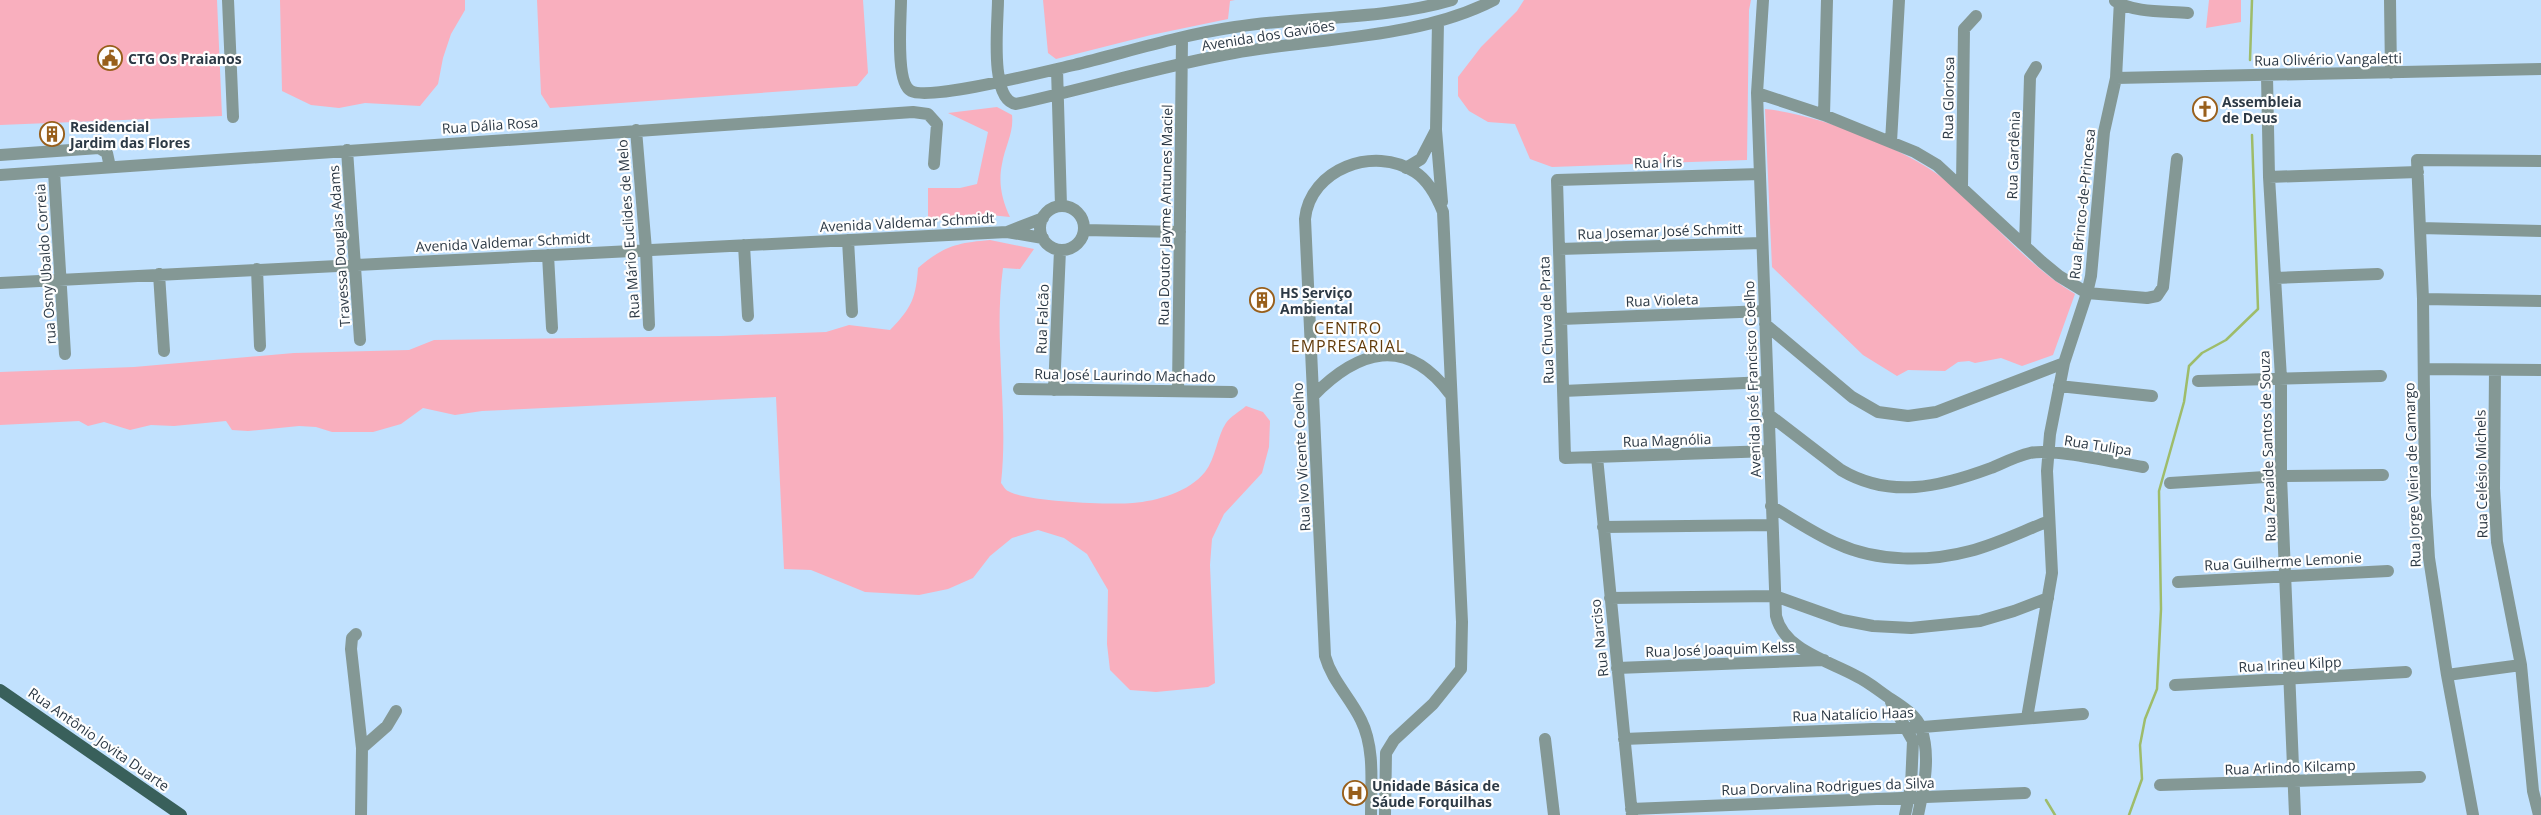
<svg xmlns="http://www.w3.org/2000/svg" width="2541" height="815" font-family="'Open Sans',sans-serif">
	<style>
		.green { fill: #f9afbe }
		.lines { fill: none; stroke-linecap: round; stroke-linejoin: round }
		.stream { stroke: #9ebc6a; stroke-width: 2.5 }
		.minor { stroke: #849895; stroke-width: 12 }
		.major { stroke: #39605b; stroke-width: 12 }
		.labels { text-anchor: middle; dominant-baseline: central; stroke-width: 4.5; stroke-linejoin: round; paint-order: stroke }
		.street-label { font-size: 14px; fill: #2c3945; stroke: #fefefe }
		.poi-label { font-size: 14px; font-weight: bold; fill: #2c3945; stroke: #fefefe; text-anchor: start }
		.quarter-label { font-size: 16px; letter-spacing: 1px; fill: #623b0b; stroke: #fefefe }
	</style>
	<rect width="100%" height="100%" fill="#c1e1fe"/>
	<path class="green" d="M 0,0 L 217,0 L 222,116 L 0,125 Z
		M 280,0 L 465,0 L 465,10 L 451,34 L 443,58 L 438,84 L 420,106 L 365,103 L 339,108 L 311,105 L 282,91 Z
		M 537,0 L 863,0 L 868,73 L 857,86 L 550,108 L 541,94 Z
		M 1043,0 L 1235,0 L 1230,1 L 1228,19 L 1151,35 L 1056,59 L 1048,53 Z
		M 1524,0 L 1751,0 L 1749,10 L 1747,160 L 1552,167 L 1530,159 L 1515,124 L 1488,122 L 1469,111 L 1458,96 L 1458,77 L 1481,47 L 1517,11 Z
		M 2209,0 L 2241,0 L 2241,22 L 2206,28 Z
		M 997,107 L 1012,115 C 1014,133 1005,146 1002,164 C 998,183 1002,200 1010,217 L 990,215 L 928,221 L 928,188 L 960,188 L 977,184 L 988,132 L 948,113 Z
		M 1765,109 C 1819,114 1912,150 1953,186 C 1993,222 2028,266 2075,294 L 2053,355 L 2022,366 L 2001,358 L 1975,363 L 1969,361 L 1958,362 L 1945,371 L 1908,370 L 1897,376 L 1863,355 L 1772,267 Z
		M 990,240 L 1034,249 L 1020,269 L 1003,268 C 993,340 1009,412 1001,483 C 1003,485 1005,490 1008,491 C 1026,502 1110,505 1133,503 C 1157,501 1189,492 1205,472 C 1216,458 1217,436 1226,423 C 1230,417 1240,411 1246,406 L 1263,412 L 1270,421 L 1269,447 L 1262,473 L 1224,514 L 1212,539 L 1210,565 L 1215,683 L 1208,687 L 1156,692 L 1130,690 L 1110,670 L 1107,644 L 1108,590 L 1087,554 L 1064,538 L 1038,530 L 1012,538 L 990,556 L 973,578 L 948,589 L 919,595 L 865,592 L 811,570 L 784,569 L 776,397 L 482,411 L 455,415 L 423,408 L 401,424 L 373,432 L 332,432 L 316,427 L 299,426 L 248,431 L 232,430 L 226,421 L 174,426 L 151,425 L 130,430 L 104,422 L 88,426 L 79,421 L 0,425 L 0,372 L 134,367 L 294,353 L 409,350 L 434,340 L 721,336 L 826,332 L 849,325 L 890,330 C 912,308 916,297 918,268 C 944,246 956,243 990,240 Z"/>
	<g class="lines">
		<path class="stream" d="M 2250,60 L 2252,0
			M 2046,800 L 2055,815
			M 2129,815 L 2142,779 L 2140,745 L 2145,719 L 2157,689 L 2161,609 L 2159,491 L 2184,402 L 2189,366 L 2202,353 L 2226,340 L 2258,309 L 2252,135"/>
		<path class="minor" d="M 228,0 L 233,117
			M 901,0 C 901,18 895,83 911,91 C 930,101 1047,71 1074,65 C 1127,52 1181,35 1235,27 C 1305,16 1385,20 1452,0
			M 998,0 C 998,22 989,100 1016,104 C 1089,88 1161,66 1234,53 C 1317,38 1419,39 1494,0
			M 1763,0 L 1757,93 L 1776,616 C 1784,650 1829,661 1856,676 C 1869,682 1880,692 1891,699 C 1902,706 1917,716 1921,728 C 1931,756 1924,787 1918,815
			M 2120,0 L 2116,78 L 2104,132 L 2091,276 L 2087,293 L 2147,298 L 2157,296 L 2163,287 L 2177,159
			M 2390,0 L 2391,73
			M 2115,1 C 2134,13 2166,11 2188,13
			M 1438,22 L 1436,130 L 1442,202
			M 1057,69 L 1061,206
			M 2267,76 L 2269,177 L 2281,378 L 2281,476 L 2295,815
			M 2116,78 L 2541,69
			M 1757,93 L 1824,115 L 1915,152 L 1937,165 L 2042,262 L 2059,276 L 2087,293 L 2064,363 L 2050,434 L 2047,471 L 2052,573 L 2027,718
			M 1824,115 L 1827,0
			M 636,130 L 646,250 L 649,325
			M 1891,142 L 1899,0
			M 347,150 L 360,340
			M 0,155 L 99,148 L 107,153 L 110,167
			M 1406,168 L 1421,159 L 1435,132
			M 54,172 L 65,354
			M 1760,174 L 1557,180 L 1565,458 L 1770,451
			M 0,175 L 913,112 L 928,114 L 937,124 L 934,164
			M 2269,177 L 2418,172
			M 1962,186 L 1964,29 L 1976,16
			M1040 228a22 22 0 1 1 44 0a22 22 0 1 1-44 0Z
			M 2420,228 L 2541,231
			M 1084,230 L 1180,232
			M 1007,232 L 1043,218
			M 848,240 L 852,312
			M 744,245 L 748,316
			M 2025,246 L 2030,77 L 2036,67
			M 1559,249 L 1762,243
			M 548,255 L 552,328
			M 257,269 L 260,346
			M 159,274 L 164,351
			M 2276,278 L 2378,274
			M 0,283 L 1007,232 L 1043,238
			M 2423,299 L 2541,301
			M 1561,319 L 1765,311
			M 1765,324 L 1852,397 L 1878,412 L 1908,416 L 1936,412 L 2064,363
			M 2424,369 L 2541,370
			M 2495,370 L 2494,488 L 2497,542 L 2521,665 L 2533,791 L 2539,815
			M 2198,381 L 2381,376
			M 2059,386 L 2152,396
			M 1019,389 L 1232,392
			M 1054,390 L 1060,250
			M 1178,391 L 1182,39
			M 1563,391 L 1767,382
			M 1313,396 C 1358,350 1406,335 1450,394
			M 1768,414 L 1841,470 C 1890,499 1940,487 1991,468 C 2003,463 2017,456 2030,453 C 2053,448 2117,463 2143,467
			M 1597,457 L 1632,815
			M 2170,483 L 2281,476 L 2383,475
			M 1771,506 C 1793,519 1815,534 1838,544 C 1877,562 1929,562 1970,551 C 1997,544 2023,531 2049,521
			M 1603,527 L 1772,525
			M 2178,582 L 2388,571
			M 1610,598 L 1775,596 L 1842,620 L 1873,626 L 1911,628 L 1980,621 L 2014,611 L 2048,598
			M 356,634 L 352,638 L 351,649 L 362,748
			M 1617,668 L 1824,660
			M 2447,675 L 2521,665
			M 2175,685 L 2406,672
			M 1891,702 L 1913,741 L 1911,786 L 1905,815
			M 1545,739 L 1554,815
			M 1624,739 L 1923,727 L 2083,714
			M 2160,785 L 2420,777
			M 1631,809 L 2025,793
			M 361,815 L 362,748 L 387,726 L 396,711
			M 1371,815 C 1371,784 1375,748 1361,720 C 1350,697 1332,681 1325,656 L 1305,219 C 1310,169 1374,145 1415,172 C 1429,181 1437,197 1443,212 L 1462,622 L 1461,669 L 1433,704 L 1394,740 L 1386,753 L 1385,815
			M 2473,815 L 2447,675 L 2429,558 L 2425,496 L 2423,299 L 2417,160 L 2541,161"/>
		<path class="major" d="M 0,690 L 181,815"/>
	</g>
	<defs>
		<symbol id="civic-ring" viewBox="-11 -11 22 22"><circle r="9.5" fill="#fefefe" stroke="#985f1b" stroke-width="1.5"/><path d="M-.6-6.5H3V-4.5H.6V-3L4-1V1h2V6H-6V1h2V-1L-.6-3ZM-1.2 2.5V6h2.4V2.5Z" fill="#985f1b"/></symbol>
		<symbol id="church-ring" viewBox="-11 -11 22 22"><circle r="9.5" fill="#fefefe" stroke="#985f1b" stroke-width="1.5"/><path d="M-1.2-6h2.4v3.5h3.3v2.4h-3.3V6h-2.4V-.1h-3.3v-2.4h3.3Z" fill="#985f1b"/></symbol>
		<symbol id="building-ring" viewBox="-11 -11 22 22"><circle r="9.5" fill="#fefefe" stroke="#985f1b" stroke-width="1.5"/><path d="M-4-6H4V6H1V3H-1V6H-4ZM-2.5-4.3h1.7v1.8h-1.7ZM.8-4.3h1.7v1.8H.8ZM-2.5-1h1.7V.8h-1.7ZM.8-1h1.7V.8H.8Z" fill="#985f1b"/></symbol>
		<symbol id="hospital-ring" viewBox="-11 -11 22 22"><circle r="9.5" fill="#fefefe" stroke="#985f1b" stroke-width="1.5"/><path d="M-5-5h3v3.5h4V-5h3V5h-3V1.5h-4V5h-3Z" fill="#985f1b"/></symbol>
	</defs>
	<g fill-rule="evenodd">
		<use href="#civic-ring" x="96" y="44" width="28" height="28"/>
		<use href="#church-ring" x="2191" y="95" width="28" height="28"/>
		<use href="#building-ring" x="38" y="120" width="28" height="28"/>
		<use href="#building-ring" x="1248" y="286" width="28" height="28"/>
		<use href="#hospital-ring" x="1341" y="779" width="28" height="28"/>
	</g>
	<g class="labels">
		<g class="street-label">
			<text transform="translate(1268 35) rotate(-9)">Avenida dos Gaviões</text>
			<text transform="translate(2328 59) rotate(-1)">Rua Olivério Vangaletti</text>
			<text transform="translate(1948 98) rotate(-89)">Rua Gloriosa</text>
			<text transform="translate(490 125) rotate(-4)">Rua Dália Rosa</text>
			<text transform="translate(2013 155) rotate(-88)">Rua Gardênia</text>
			<text transform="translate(1658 162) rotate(-2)">Rua Íris</text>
			<text transform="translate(2082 204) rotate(-84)">Rua Brinco-de-Princesa</text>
			<text transform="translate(1165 215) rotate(-89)">Rua Doutor Jayme Antunes Maciel</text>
			<text transform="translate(907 222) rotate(-3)">Avenida Valdemar Schmidt</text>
			<text transform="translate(628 229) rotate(-94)">Rua Mário Euclides de Melo</text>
			<text transform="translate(1660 231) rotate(-2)">Rua Josemar José Schmitt</text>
			<text transform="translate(503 242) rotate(-3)">Avenida Valdemar Schmidt</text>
			<text transform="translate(339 246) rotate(-94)">Travessa Douglas Adams</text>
			<text transform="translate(45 264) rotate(-94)">rua Osny Ubaldo Correia</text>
			<text transform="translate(1662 300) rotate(-2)">Rua Violeta</text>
			<text transform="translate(1042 319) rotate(-88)">Rua Falcão</text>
			<text transform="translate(1546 320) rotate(-92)">Rua Chuva de Prata</text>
			<text transform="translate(1125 375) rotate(1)">Rua José Laurindo Machado</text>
			<text transform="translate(1752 379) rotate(-92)">Avenida José Francisco Coelho</text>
			<text transform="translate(1667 440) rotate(-2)">Rua Magnólia</text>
			<text transform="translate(2098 445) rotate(9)">Rua Tulipa</text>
			<text transform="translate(2267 446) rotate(-92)">Rua Zenaide Santos de Souza</text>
			<text transform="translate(1301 457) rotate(-93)">Rua Ivo Vicente Coelho</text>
			<text transform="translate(2481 474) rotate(-91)">Rua Celésio Michels</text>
			<text transform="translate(2412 475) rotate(-92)">Rua Jorge Vieira de Camargo</text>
			<text transform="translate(2283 561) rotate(-3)">Rua Guilherme Lemonie</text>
			<text transform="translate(1599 638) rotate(-96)">Rua Narciso</text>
			<text transform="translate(1720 649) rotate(-2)">Rua José Joaquim Kelss</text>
			<text transform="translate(2290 664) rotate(-3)">Rua Irineu Kilpp</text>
			<text transform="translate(1853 714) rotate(-2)">Rua Natalício Haas</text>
			<text transform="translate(99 739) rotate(35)">Rua Antônio Jovita Duarte</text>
			<text transform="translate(2290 767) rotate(-2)">Rua Arlindo Kilcamp</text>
			<text transform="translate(1828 786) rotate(-2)">Rua Dorvalina Rodrigues da Silva</text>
		</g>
		<g class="poi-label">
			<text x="128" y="58">CTG Os Praianos</text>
			<text x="2222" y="101">Assembleia<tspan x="2222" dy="16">de Deus</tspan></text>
			<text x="70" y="126">Residencial<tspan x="70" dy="16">Jardim das Flores</tspan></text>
			<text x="1280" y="292">HS Serviço<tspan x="1280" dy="16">Ambiental</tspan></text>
			<text x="1372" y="785">Unidade Básica de<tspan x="1372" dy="16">Sáude Forquilhas</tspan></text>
		</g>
		<g class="quarter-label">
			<text x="1348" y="328">CENTRO<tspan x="1348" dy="18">EMPRESARIAL</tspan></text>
		</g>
	</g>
</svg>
